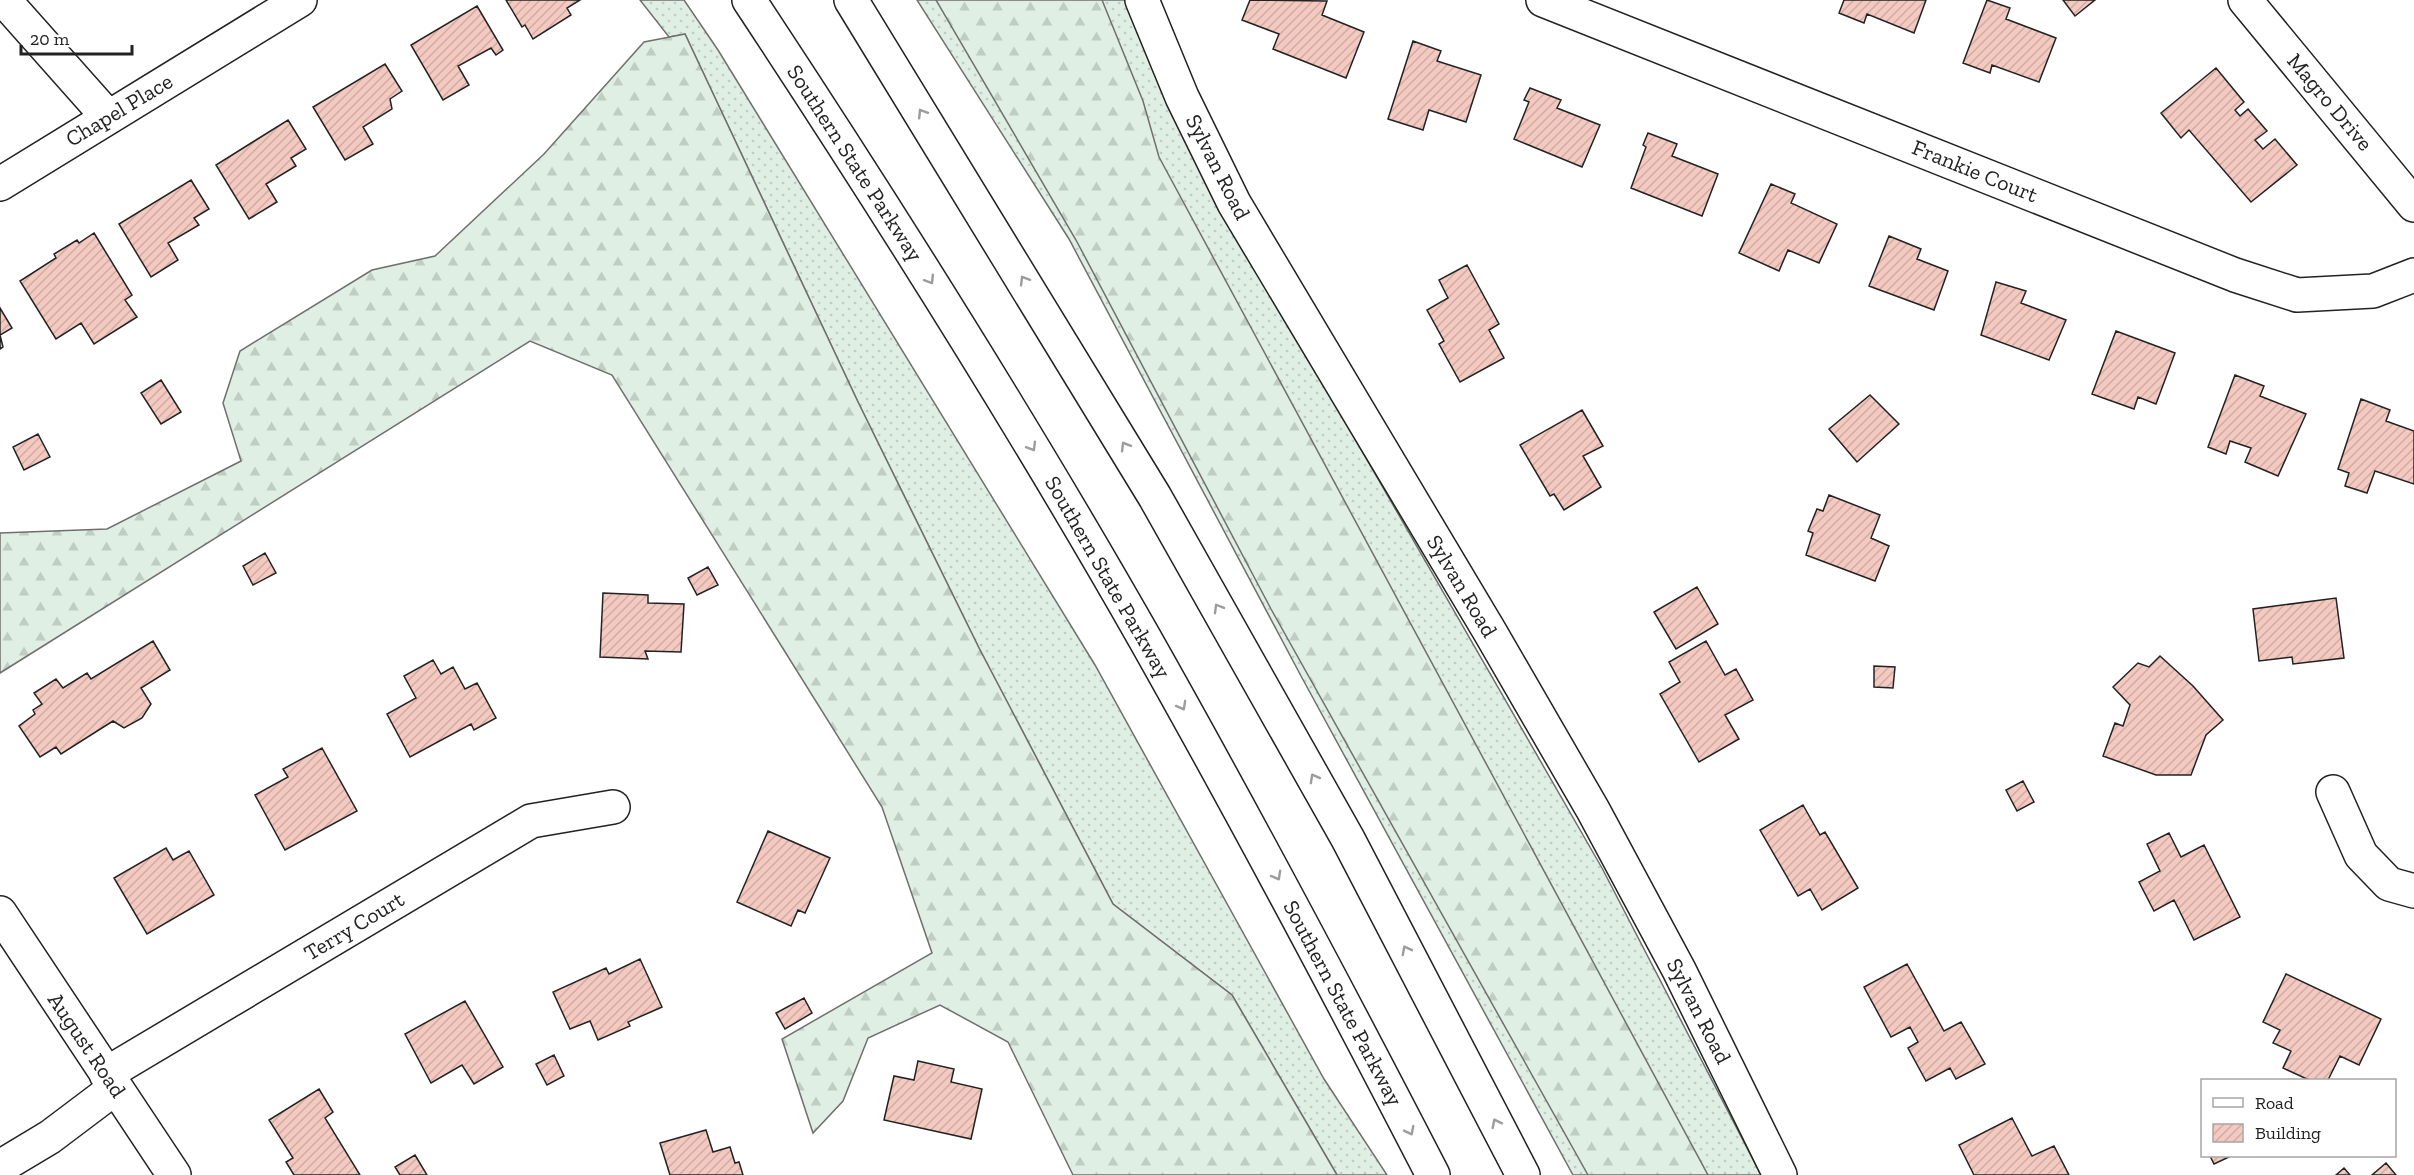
<svg xmlns="http://www.w3.org/2000/svg" width="2414" height="1175" font-family="'Zilla Slab',serif">
	<style>
		.grass { fill: url(#grass-dots); stroke: #6f6f6f; stroke-width: 1.5 }
		.forest { fill: url(#forest-firs); stroke: #6f6f6f; stroke-width: 1.5 }
		.building { fill: url(#building-hatch); stroke: #222; stroke-width: 1.5 }
		.lines { fill: none; stroke-linecap: round; stroke-linejoin: round }
		.minor-casing { stroke: #222; stroke-width: 36 }
		.highway-casing { stroke: #222; stroke-width: 36 }
		.minor { stroke: #fff; stroke-width: 33 }
		.highway { stroke: #fff; stroke-width: 33 }
		.oneway { stroke: #9c9c9c }
		.labels { text-anchor: middle; dominant-baseline: central; stroke-width: 4.5; stroke-linejoin: round; paint-order: stroke }
		.street-label { font-size: 22px; fill: #222; stroke: #fff }
	</style>
	<defs>
		<pattern id="grass-dots" width="8" height="8" patternUnits="userSpaceOnUse" patternTransform="scale(1.5)"><rect width="8" height="8" fill="#e0efe3"/><path d="M2 2h.1M6 6h.1" fill="none" stroke="#c0cdc2" stroke-width="1.8" stroke-linecap="round"/></pattern>
		<pattern id="forest-firs" width="22" height="20" patternUnits="userSpaceOnUse" patternTransform="scale(1.5)"><rect width="22" height="20" fill="#e0efe3"/><path d="M5 1l3.5 6h-7zM16 11l3.5 6h-7z" fill="#c0cdc2"/></pattern>
		<pattern id="building-hatch" width="6" height="6" patternUnits="userSpaceOnUse" patternTransform="scale(1.5)"><rect width="6" height="6" fill="#f3c9c0"/><path d="M-1 1l2-2M0 6l6-6M5 7l2-2" fill="none" stroke="#d0aca5"/></pattern>
	</defs>
	<rect width="100%" height="100%" fill="#fff"/>
	<path class="grass" d="M 640,0 L 684,0 L 718,50 L 1095,665 L 1324,1079 L 1387,1175 L 1337,1175 L 1232,995 L 1113,904 L 979,648 L 858,402 L 685,34 L 669,37 Z
		M 917,0 L 1125,0 L 1154,73 L 1210,187 L 1602,868 L 1761,1175 L 1573,1175 L 1301,676 L 1069,239 Z"/>
	<path class="forest" d="M 936,0 L 1102,0 L 1143,101 L 1159,157 L 1708,1175 L 1588,1175 L 1271,609 L 1076,240 Z
		M 685,34 L 858,402 L 979,648 L 1113,904 L 1232,995 L 1337,1175 L 1073,1175 L 1008,1042 L 940,1005 L 868,1038 L 843,1101 L 813,1133 L 782,1039 L 932,953 L 882,807 L 612,375 L 530,341 L 0,673 L 0,533 L 107,529 L 241,461 L 223,403 L 240,351 L 372,270 L 435,256 L 544,154 L 644,42 Z"/>
	<path class="building" d="M 506,0 L 580,0 L 567,8 L 571,15 L 533,39 L 525,25 L 522,27 Z
		M 1250,0 L 1327,1 L 1322,15 L 1364,32 L 1346,78 L 1273,49 L 1279,34 L 1242,20 Z
		M 1844,0 L 1926,0 L 1914,33 L 1867,14 L 1864,23 L 1839,13 Z
		M 1987,0 L 2010,8 L 2006,19 L 2056,38 L 2039,82 L 1992,65 L 1990,73 L 1963,63 Z
		M 2063,0 L 2095,0 L 2075,16 Z
		M 477,6 L 503,50 L 496,55 L 491,48 L 458,66 L 469,85 L 443,100 L 411,45 Z
		M 1413,41 L 1441,51 L 1437,61 L 1481,75 L 1466,122 L 1429,110 L 1423,130 L 1388,119 Z
		M 385,64 L 402,91 L 390,99 L 392,109 L 363,127 L 373,144 L 345,160 L 313,107 Z
		M 2216,68 L 2244,102 L 2235,110 L 2240,116 L 2248,109 L 2267,131 L 2255,140 L 2263,149 L 2275,139 L 2297,165 L 2251,202 L 2189,130 L 2181,138 L 2161,113 Z
		M 1530,88 L 1561,100 L 1557,108 L 1600,125 L 1582,167 L 1514,139 L 1529,102 L 1524,100 Z
		M 288,120 L 306,149 L 291,158 L 296,166 L 266,184 L 277,202 L 249,219 L 216,165 Z
		M 1648,133 L 1677,144 L 1672,156 L 1718,174 L 1702,216 L 1631,188 L 1646,147 L 1643,145 Z
		M 191,180 L 209,209 L 194,218 L 199,225 L 168,243 L 178,260 L 151,277 L 119,224 Z
		M 1771,184 L 1795,194 L 1791,203 L 1837,224 L 1819,263 L 1788,250 L 1779,271 L 1739,253 Z
		M 94,233 L 132,295 L 125,300 L 137,317 L 94,344 L 81,323 L 56,339 L 20,281 L 56,258 L 54,254 L 77,240 L 79,243 Z
		M 1889,236 L 1921,249 L 1917,259 L 1948,271 L 1934,310 L 1869,286 Z
		M 1467,265 L 1499,324 L 1489,330 L 1504,358 L 1460,382 L 1439,344 L 1444,341 L 1427,310 L 1448,298 L 1439,280 Z
		M 1996,282 L 2026,291 L 2021,303 L 2066,320 L 2049,360 L 1981,335 Z
		M 0,308 L 12,328 L 0,335 L 3,347 L 0,349 Z
		M 2116,331 L 2175,353 L 2156,404 L 2138,397 L 2134,409 L 2092,394 Z
		M 2235,375 L 2264,386 L 2260,396 L 2306,414 L 2278,476 L 2245,462 L 2251,448 L 2230,441 L 2226,454 L 2208,447 Z
		M 161,380 L 181,412 L 161,424 L 141,393 Z
		M 1870,395 L 1899,424 L 1857,462 L 1829,429 Z
		M 2361,399 L 2390,410 L 2386,421 L 2414,431 L 2414,484 L 2375,471 L 2367,493 L 2345,486 L 2349,473 L 2338,469 Z
		M 1582,410 L 1603,446 L 1583,456 L 1601,487 L 1564,510 L 1554,494 L 1550,496 L 1520,445 Z
		M 38,434 L 50,457 L 24,470 L 13,447 Z
		M 1829,495 L 1880,515 L 1871,538 L 1889,546 L 1875,581 L 1806,555 L 1813,533 L 1808,531 L 1817,509 L 1823,511 Z
		M 265,553 L 276,573 L 253,585 L 243,566 Z
		M 708,567 L 718,585 L 697,595 L 688,578 Z
		M 1697,587 L 1718,624 L 1676,649 L 1654,612 Z
		M 603,593 L 648,595 L 648,603 L 684,604 L 681,652 L 645,651 L 648,659 L 600,657 Z
		M 2336,598 L 2344,658 L 2293,664 L 2292,657 L 2259,661 L 2253,609 Z
		M 153,641 L 170,670 L 141,688 L 151,704 L 142,718 L 124,728 L 113,721 L 61,754 L 56,747 L 40,757 L 19,726 L 35,714 L 33,710 L 42,704 L 34,693 L 56,679 L 63,688 L 87,673 L 91,679 Z
		M 1706,641 L 1725,675 L 1736,669 L 1753,700 L 1725,715 L 1739,739 L 1699,762 L 1660,694 L 1680,682 L 1669,662 Z
		M 2160,656 L 2193,686 L 2223,720 L 2206,735 L 2191,775 L 2156,775 L 2103,756 L 2115,723 L 2123,726 L 2130,705 L 2113,687 L 2138,663 L 2149,667 Z
		M 433,660 L 441,674 L 453,667 L 465,689 L 477,683 L 496,718 L 474,730 L 471,724 L 410,757 L 387,714 L 416,698 L 404,676 Z
		M 1874,666 L 1895,667 L 1893,688 L 1874,687 Z
		M 322,748 L 357,811 L 285,850 L 255,795 L 288,777 L 283,769 Z
		M 2023,781 L 2034,802 L 2017,811 L 2006,790 Z
		M 1803,805 L 1820,835 L 1825,832 L 1858,888 L 1822,910 L 1810,889 L 1798,896 L 1760,830 Z
		M 768,831 L 830,858 L 805,913 L 798,910 L 791,926 L 737,902 Z
		M 2169,833 L 2181,857 L 2204,845 L 2240,917 L 2194,940 L 2174,900 L 2154,911 L 2139,882 L 2160,871 L 2147,844 Z
		M 166,848 L 173,860 L 189,851 L 214,895 L 147,934 L 114,878 Z
		M 640,959 L 662,1007 L 628,1022 L 630,1026 L 598,1040 L 590,1021 L 570,1029 L 553,992 L 606,968 L 609,974 Z
		M 1907,964 L 1944,1031 L 1961,1022 L 1985,1064 L 1956,1079 L 1950,1068 L 1926,1081 L 1908,1048 L 1918,1042 L 1910,1027 L 1891,1037 L 1864,987 Z
		M 2286,974 L 2381,1019 L 2359,1065 L 2340,1056 L 2328,1080 L 2309,1080 L 2283,1068 L 2291,1051 L 2273,1043 L 2280,1030 L 2263,1022 Z
		M 804,998 L 812,1013 L 785,1029 L 776,1013 Z
		M 465,1001 L 503,1067 L 474,1084 L 462,1065 L 431,1083 L 405,1034 Z
		M 554,1055 L 564,1076 L 547,1085 L 536,1064 Z
		M 918,1061 L 954,1069 L 951,1082 L 982,1089 L 971,1139 L 884,1120 L 894,1076 L 914,1080 Z
		M 319,1089 L 333,1112 L 325,1118 L 360,1175 L 294,1175 L 286,1162 L 293,1158 L 269,1120 Z
		M 2012,1118 L 2032,1156 L 2054,1146 L 2069,1175 L 1974,1175 L 1959,1145 Z
		M 706,1130 L 713,1152 L 730,1147 L 735,1163 L 739,1162 L 743,1175 L 670,1175 L 660,1143 Z
		M 415,1155 L 427,1175 L 400,1175 L 395,1167 Z
		M 2210,1156 L 2231,1156 L 2214,1164 Z
		M 2386,1163 L 2396,1175 L 2372,1175 Z
		M 2344,1168 L 2350,1175 L 2336,1175 Z"/>
	<g class="lines">
		<defs>
			<path id="minor" d="M 4,0 L 108,117
				M 1142,0 L 1182,97 L 1234,203 L 1490,632 L 1593,810 L 1679,970 L 1780,1175
				M 1543,0 L 2235,275 L 2297,295 L 2373,291 L 2414,275
				M 2245,0 L 2414,205
				M 0,184 L 300,0
				M 2333,792 L 2361,855 L 2389,884 L 2414,891
				M 0,913 L 174,1175
				M 106,1074 L 531,821 L 613,807
				M 0,1167 L 50,1137 L 115,1088"/>
			<path id="highway" d="M 749,0 C 887,209 1021,421 1145,639 C 1245,816 1340,995 1433,1175
				M 851,0 L 1155,497 L 1348,839 L 1523,1175"/>
		</defs>
		<use href="#minor" class="minor-casing"/>
		<use href="#highway" class="highway-casing"/>
		<use href="#minor" class="minor"/>
		<use href="#highway" class="highway"/>
	</g>
	<defs><path id="oneway-chevron" d="M-2-3.5L2.5 0L-2 3.5" fill="none" stroke-width="1.6" stroke-linecap="round" stroke-linejoin="round" transform="scale(1.5)"/></defs>
	<g class="oneway">
		<use href="#oneway-chevron" transform="translate(922 113) rotate(-122)"/>
		<use href="#oneway-chevron" transform="translate(930 280) rotate(58)"/>
		<use href="#oneway-chevron" transform="translate(1024 280) rotate(-121)"/>
		<use href="#oneway-chevron" transform="translate(1125 446) rotate(-121)"/>
		<use href="#oneway-chevron" transform="translate(1032 447) rotate(59)"/>
		<use href="#oneway-chevron" transform="translate(1218 608) rotate(-120)"/>
		<use href="#oneway-chevron" transform="translate(1182 706) rotate(61)"/>
		<use href="#oneway-chevron" transform="translate(1314 778) rotate(-119)"/>
		<use href="#oneway-chevron" transform="translate(1277 876) rotate(61)"/>
		<use href="#oneway-chevron" transform="translate(1406 950) rotate(-118)"/>
		<use href="#oneway-chevron" transform="translate(1496 1123) rotate(-117)"/>
		<use href="#oneway-chevron" transform="translate(1410 1131) rotate(63)"/>
	</g>
	<g class="labels">
		<g class="street-label">
			<text transform="translate(2330 102) rotate(50)">Magro Drive</text>
			<text transform="translate(119 110) rotate(-31)">Chapel Place</text>
			<text transform="translate(855 163) rotate(57)">Southern State Parkway</text>
			<text transform="translate(1218 167) rotate(63)">Sylvan Road</text>
			<text transform="translate(1975 171) rotate(22)">Frankie Court</text>
			<text transform="translate(1108 577) rotate(60)">Southern State Parkway</text>
			<text transform="translate(1462 586) rotate(59)">Sylvan Road</text>
			<text transform="translate(354 926) rotate(-31)">Terry Court</text>
			<text transform="translate(1343 1003) rotate(62)">Southern State Parkway</text>
			<text transform="translate(1699 1011) rotate(63)">Sylvan Road</text>
			<text transform="translate(87 1045) rotate(56)">August Road</text>
		</g>
	</g>
	<rect x="2201" y="1079" width="195" height="78" fill="#ffffff" stroke="#a7a7a7" stroke-width="1.5"/>
	<rect x="2213" y="1098" width="30" height="9" fill="#ffffff" stroke="#a7a7a7" stroke-width="1.5"/>
	<text x="2255" y="1109" font-size="18" fill="#222222">Road</text>
	<rect x="2213" y="1124" width="30" height="18" fill="url(#building-hatch)" stroke="#a7a7a7" stroke-width="1.5"/>
	<text x="2255" y="1139" font-size="18" fill="#222222">Building</text>
	<path d="M21 45v9h111v-9" fill="none" stroke="#222222" stroke-width="3"/>
	<text x="30" y="45" font-size="18" fill="#222222" stroke="#ffffff" stroke-width="4.5" paint-order="stroke">20 m</text>
</svg>
